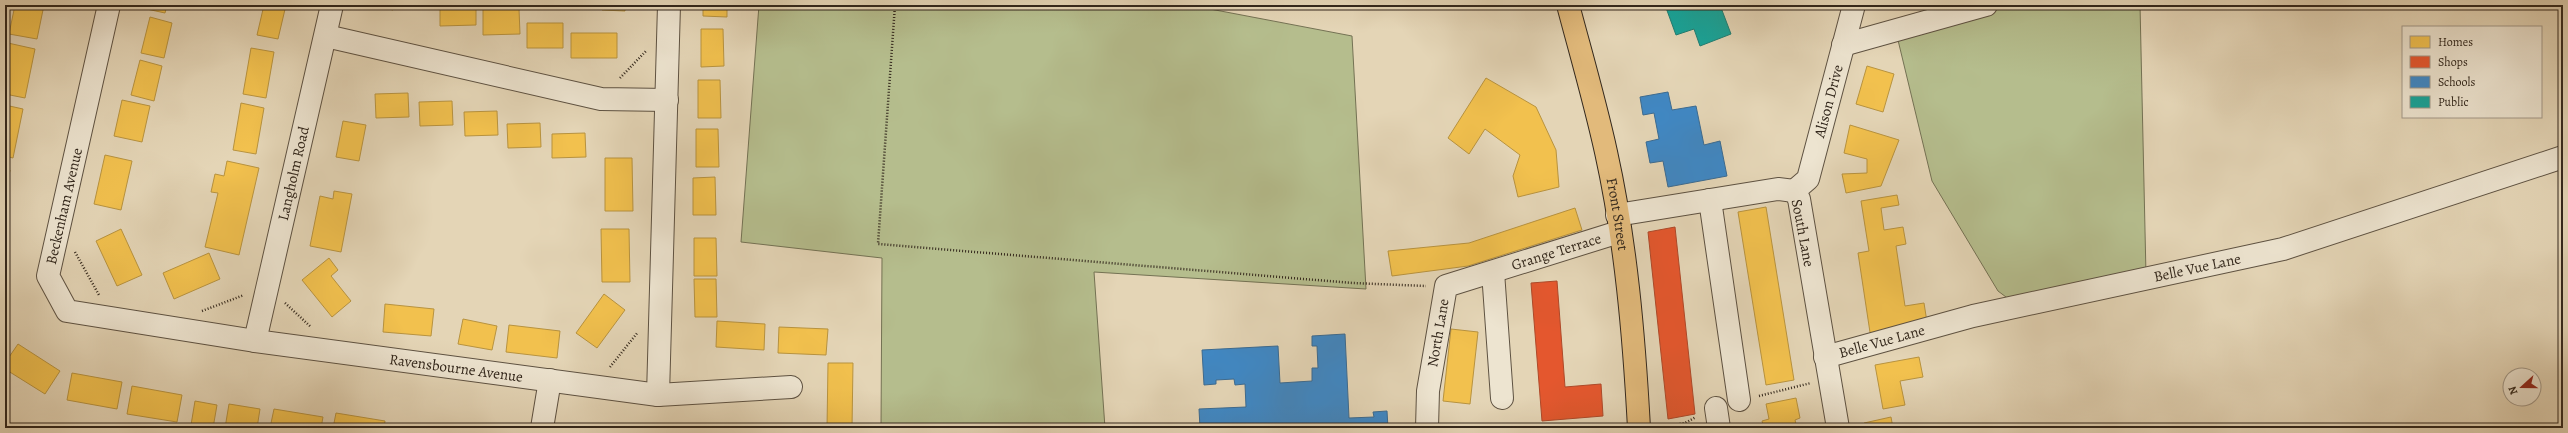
<svg xmlns="http://www.w3.org/2000/svg" width="2568" height="433" font-family="Alegreya,serif">
	<style>
		.green { fill: #b5bd8d; stroke: #747254 }
		.homes { fill: #f2c14e; stroke: #b8933f }
		.shops { fill: #e4572e; stroke: #af4929 }
		.schools { fill: #3f88c5; stroke: #3b6b92 }
		.public { fill: #17a398; stroke: #1f7e73 }
		.lines { fill: none; stroke-linecap: round; stroke-linejoin: round }
		.minor-casing { stroke: #5e5242; stroke-width: 24 }
		.major-casing { stroke: #32271c; stroke-width: 24 }
		.path { stroke: #32271c; stroke-width: 2.5; stroke-dasharray: 1 2; stroke-linecap: butt }
		.minor { stroke: #ede4d0; stroke-width: 22 }
		.major { stroke: #e2ba7b; stroke-width: 22 }
		.labels { text-anchor: middle; dominant-baseline: central; stroke-width: 4; stroke-linejoin: round; paint-order: stroke }
		.street-label { font-size: 15px; fill: #32271c; stroke: #ede4d0 }
	</style>
	<rect width="100%" height="100%" fill="#e4d5b6"/>
	<filter id="stains"><feTurbulence type="fractalNoise" baseFrequency=".005" numOctaves="4"/><feColorMatrix values="0 0 0 0 .2 0 0 0 0 .09 0 0 0 0 .02 0 0 0 .5 -.17"/></filter>
	<radialGradient id="worn" r=".72"><stop offset=".6" stop-color="#630" stop-opacity="0"/><stop offset="1" stop-color="#630" stop-opacity=".3"/></radialGradient>
	<path class="green" d="M 759,5 L 1189,5 L 1352,36 L 1366,289 L 1094,272 L 1105,428 L 881,428 L 882,258 L 741,242 Z
		M 1997,5 L 2140,5 L 2146,275 L 2010,300 L 1998,291 L 1932,181 L 1897,36 L 1900,31 Z"/>
	<path class="homes" d="M 15,5 L 44,5 L 37,39 L 9,34 Z
		M 143,5 L 167,5 L 165,13 L 142,8 Z
		M 264,5 L 286,5 L 278,39 L 257,35 Z
		M 372,5 L 394,5 L 393,10 Z
		M 440,5 L 476,5 L 476,25 L 440,26 Z
		M 602,5 L 625,5 L 625,11 L 602,10 Z
		M 703,5 L 727,5 L 727,17 L 703,16 Z
		M 483,9 L 519,9 L 520,34 L 483,35 Z
		M 150,17 L 172,23 L 164,58 L 141,53 Z
		M 527,23 L 563,23 L 563,48 L 527,48 Z
		M 701,29 L 723,29 L 724,66 L 701,67 Z
		M 571,33 L 617,33 L 617,58 L 571,58 Z
		M 8,43 L 35,49 L 25,98 L 5,94 L 5,58 Z
		M 251,48 L 274,52 L 266,98 L 243,94 Z
		M 140,60 L 162,66 L 154,101 L 131,95 Z
		M 1867,66 L 1894,74 L 1883,112 L 1856,104 Z
		M 1486,78 L 1536,107 L 1556,150 L 1559,187 L 1518,197 L 1513,176 L 1520,155 L 1485,129 L 1469,154 L 1448,138 Z
		M 698,80 L 720,80 L 721,118 L 698,118 Z
		M 408,93 L 409,117 L 376,118 L 375,94 Z
		M 122,100 L 150,106 L 142,142 L 114,136 Z
		M 452,101 L 453,125 L 420,126 L 419,102 Z
		M 241,103 L 264,108 L 256,154 L 233,150 Z
		M 5,105 L 23,109 L 13,158 L 5,156 Z
		M 497,111 L 498,135 L 465,136 L 464,112 Z
		M 343,121 L 366,125 L 359,161 L 336,157 Z
		M 540,123 L 541,147 L 508,148 L 507,124 Z
		M 1850,125 L 1899,140 L 1881,186 L 1846,193 L 1842,174 L 1867,173 L 1867,159 L 1844,153 Z
		M 696,129 L 718,129 L 719,167 L 696,167 Z
		M 585,133 L 586,157 L 552,158 L 552,134 Z
		M 105,155 L 132,161 L 121,210 L 94,204 Z
		M 605,158 L 632,158 L 633,211 L 605,211 Z
		M 227,161 L 259,168 L 239,255 L 205,247 L 218,193 L 211,192 L 215,174 L 224,176 Z
		M 5,170 L 10,170 L 5,197 Z
		M 715,177 L 716,215 L 693,215 L 693,178 Z
		M 334,191 L 352,194 L 341,252 L 310,246 L 320,196 L 333,199 Z
		M 1897,195 L 1899,205 L 1881,208 L 1884,230 L 1903,227 L 1906,244 L 1896,246 L 1905,306 L 1924,303 L 1927,322 L 1871,339 L 1858,253 L 1869,251 L 1861,201 Z
		M 1766,207 L 1794,380 L 1766,385 L 1738,212 Z
		M 1575,208 L 1582,230 L 1468,266 L 1392,276 L 1388,251 L 1469,243 Z
		M 121,229 L 142,275 L 117,286 L 96,241 Z
		M 601,229 L 629,229 L 630,282 L 602,282 Z
		M 694,238 L 716,238 L 717,276 L 694,276 Z
		M 209,253 L 220,279 L 174,299 L 163,273 Z
		M 329,258 L 338,270 L 331,276 L 351,301 L 332,317 L 302,280 Z
		M 694,279 L 716,279 L 717,317 L 695,317 Z
		M 604,294 L 625,310 L 597,348 L 576,333 Z
		M 385,304 L 434,309 L 431,336 L 383,332 Z
		M 463,319 L 497,326 L 492,350 L 458,344 Z
		M 717,321 L 765,324 L 764,350 L 716,347 Z
		M 509,325 L 560,331 L 557,358 L 506,352 Z
		M 779,327 L 828,329 L 826,355 L 778,353 Z
		M 1451,329 L 1478,332 L 1470,404 L 1443,401 Z
		M 18,344 L 60,371 L 45,394 L 5,369 L 5,363 Z
		M 1919,357 L 1923,377 L 1900,381 L 1905,405 L 1883,409 L 1875,365 Z
		M 828,363 L 853,363 L 852,428 L 827,428 Z
		M 72,373 L 122,382 L 117,409 L 67,400 Z
		M 132,386 L 182,395 L 177,422 L 127,414 Z
		M 1796,398 L 1800,418 L 1795,420 L 1797,428 L 1764,428 L 1762,421 L 1769,419 L 1766,404 Z
		M 195,401 L 217,405 L 213,428 L 191,425 Z
		M 229,404 L 260,409 L 257,428 L 225,428 Z
		M 274,409 L 323,417 L 321,428 L 270,428 Z
		M 336,413 L 385,421 L 384,428 L 333,428 Z
		M 1891,417 L 1893,428 L 1866,428 L 1864,423 Z
		M 1472,424 L 1472,428 L 1454,428 L 1454,426 Z"/>
	<path class="shops" d="M 1675,227 L 1695,414 L 1668,419 L 1648,232 Z
		M 1557,281 L 1565,387 L 1601,384 L 1603,416 L 1542,421 L 1531,283 Z"/>
	<path class="schools" d="M 1668,92 L 1672,110 L 1696,106 L 1704,145 L 1720,141 L 1727,176 L 1668,187 L 1663,161 L 1650,163 L 1646,142 L 1659,139 L 1654,113 L 1643,115 L 1640,97 Z
		M 1345,334 L 1349,418 L 1374,417 L 1373,412 L 1387,411 L 1388,428 L 1200,428 L 1199,409 L 1246,407 L 1245,384 L 1235,385 L 1234,379 L 1216,380 L 1216,384 L 1204,385 L 1202,350 L 1278,346 L 1280,383 L 1312,381 L 1312,368 L 1318,368 L 1317,346 L 1312,346 L 1312,336 Z"/>
	<path class="public" d="M 1665,5 L 1720,5 L 1731,34 L 1700,46 L 1694,29 L 1676,35 Z"/>
	<g class="lines">
		<defs>
			<g id="minor">
				<path id="s1" d="M 109,5 L 48,276 L 67,311 L 255,341 L 658,395 L 791,387"/>
				<path d="M 326,36 L 601,99 L 667,100"/>
				<path d="M 1843,45 L 1986,5"/>
				<path id="s2" d="M 1794,191 L 1808,179 L 1854,5"/>
				<path d="M 1710,200 L 1739,400"/>
				<path d="M 1617,215 L 1778,189 L 1794,191 L 1799,199 L 1838,428"/>
				<path d="M 1493,272 L 1502,398"/>
				<path id="s3" d="M 255,341 L 332,5"/>
				<path id="s4" d="M 1825,357 L 1973,316 L 2283,249 L 2563,157"/>
				<path d="M 658,395 L 669,5"/>
				<path d="M 1716,408 L 1719,428"/>
				<path d="M 542,428 L 550,380"/>
				<path id="s5" d="M 1427,428 L 1428,391 L 1446,286 L 1619,232"/>
			</g>
			<g id="major">
				<path id="s6" d="M 1568,5 C 1581,54 1595,102 1606,152 C 1626,242 1634,336 1639,428"/>
			</g>
		</defs>
		<use href="#minor" class="minor-casing"/>
		<use href="#major" class="major-casing"/>
		<path class="path" d="M 895,5 L 878,244 L 1353,283 L 1426,286
			M 620,78 L 646,51
			M 75,252 L 99,295
			M 285,303 L 311,327
			M 202,311 L 244,295
			M 610,367 L 638,332
			M 1759,396 L 1811,383
			M 1659,427 L 1685,423 L 1696,417"/>
		<use href="#minor" class="minor"/>
		<use href="#major" class="major"/>
	</g>
	<g class="labels">
		<g class="street-label">
			<text stroke="none"><textPath href="#s2" startOffset="99">Alison Drive</textPath></text>
			<text stroke="none"><textPath href="#s3" startOffset="172">Langholm Road</textPath></text>
			<text transform="translate(64 206) rotate(-77)">Beckenham Avenue</text>
			<text stroke="none"><textPath href="#s6" startOffset="215">Front Street</textPath></text>
			<text transform="translate(1803 233) rotate(79)">South Lane</text>
			<text stroke="none"><textPath href="#s5" startOffset="259">Grange Terrace</textPath></text>
			<text stroke="none"><textPath href="#s4" startOffset="383">Belle Vue Lane</textPath></text>
			<text stroke="none"><textPath href="#s5" startOffset="96">North Lane</textPath></text>
			<text stroke="none"><textPath href="#s4" startOffset="59">Belle Vue Lane</textPath></text>
			<text stroke="none"><textPath href="#s1" startOffset="711">Ravensbourne Avenue</textPath></text>
		</g>
	</g>
	<rect width="2568" height="433" fill="none" stroke="#e4d5b6" stroke-width="20"/>
	<rect x="6" y="6" width="2556" height="421" fill="none" stroke="#32271c" stroke-width="2"/>
	<rect x="10" y="10" width="2548" height="413" fill="none" stroke="#32271c"/>
	<rect x="2402" y="26" width="140" height="92" fill="#ede4d0" stroke="#a29888"/>
	<rect x="2410" y="36" width="20" height="12" fill="#f2c14e" stroke="#a29888"/>
	<text x="2438" y="46" font-size="12" fill="#32271c">Homes</text>
	<rect x="2410" y="56" width="20" height="12" fill="#e4572e" stroke="#a29888"/>
	<text x="2438" y="66" font-size="12" fill="#32271c">Shops</text>
	<rect x="2410" y="76" width="20" height="12" fill="#3f88c5" stroke="#a29888"/>
	<text x="2438" y="86" font-size="12" fill="#32271c">Schools</text>
	<rect x="2410" y="96" width="20" height="12" fill="#17a398" stroke="#a29888"/>
	<text x="2438" y="106" font-size="12" fill="#32271c">Public</text>
	<g transform="translate(2522 387) rotate(249)"><circle r="19" fill="#ede4d0" stroke="#a29888"/>
	<path d="M0-3L7 15L0 10L-7 15Z" fill="#8f2418"/>
	<text y="-6" font-size="11" font-weight="bold" text-anchor="middle" fill="#32271c">N</text>
	</g>
	<rect width="100%" height="100%" filter="url(#stains)"/>
	<rect width="100%" height="100%" fill="url(#worn)"/>
</svg>
